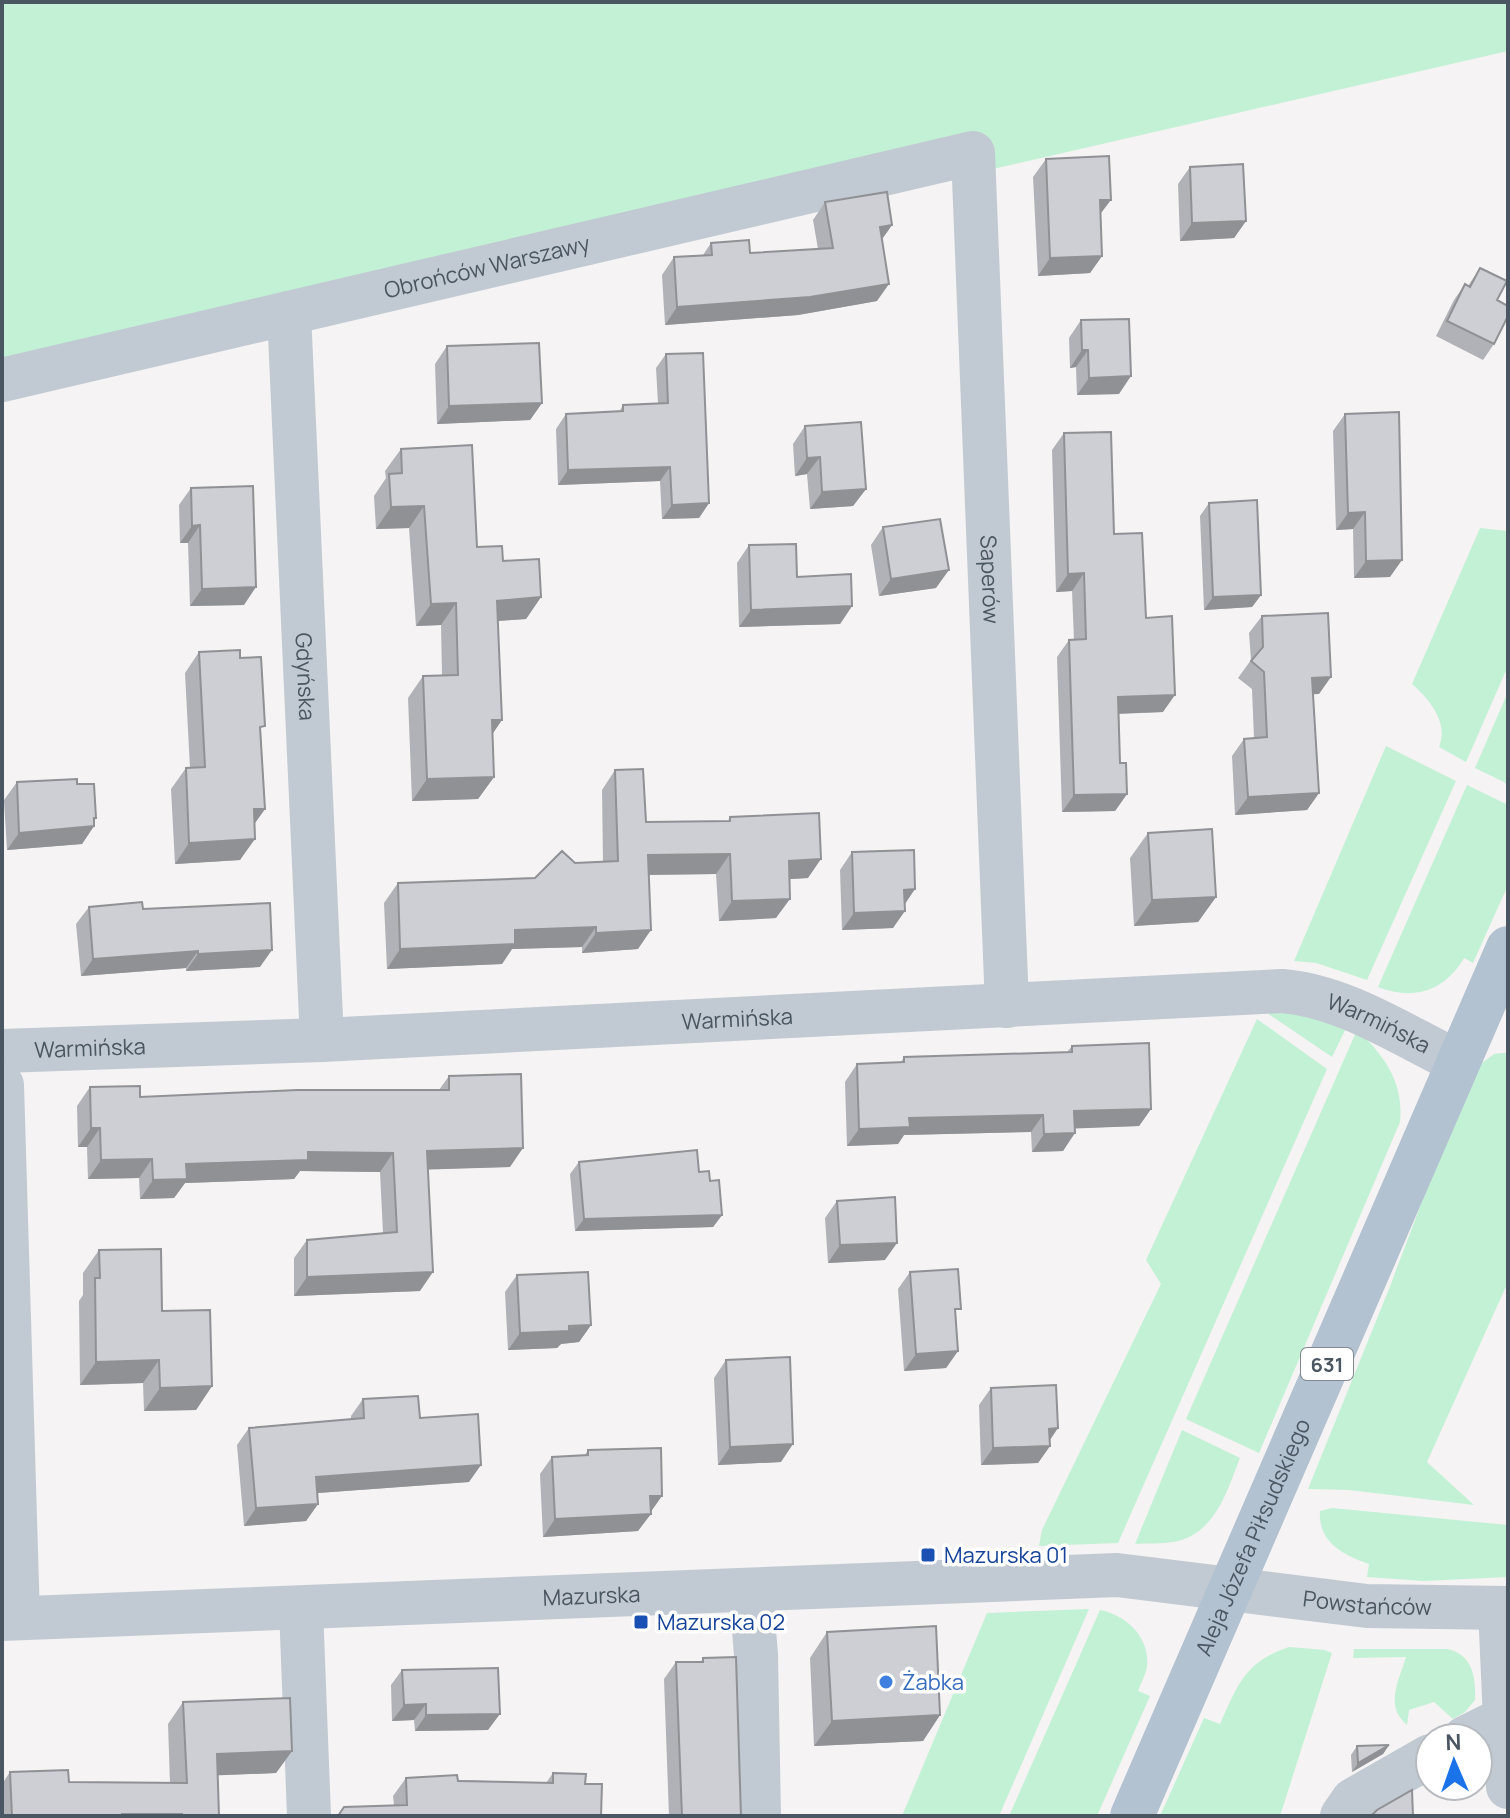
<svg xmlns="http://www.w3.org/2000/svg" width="1510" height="1818" font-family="Manrope,sans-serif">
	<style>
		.green { fill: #c3f1d5 }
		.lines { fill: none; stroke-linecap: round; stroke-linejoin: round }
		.minor { stroke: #c1cad2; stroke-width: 44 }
		.major { stroke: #b3c2d1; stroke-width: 44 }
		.wall { fill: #b0b2b7 }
		.shaded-wall { fill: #909195 }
		.building { fill: #cdcfd5; stroke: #909195; stroke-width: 2 }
		.transit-dot { fill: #1a4fb4; stroke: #fff; stroke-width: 3 }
		.shop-dot { fill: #3f7fe0; stroke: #fff; stroke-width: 3 }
		.labels { text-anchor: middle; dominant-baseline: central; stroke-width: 7; stroke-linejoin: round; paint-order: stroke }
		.shield { fill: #fff; stroke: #808990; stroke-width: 2 }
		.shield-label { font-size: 20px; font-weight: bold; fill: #4a5661 }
		.street-label { font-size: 22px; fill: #4a5661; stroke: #fff }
		.transit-label { font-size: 22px; fill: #164399; stroke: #fff; text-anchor: start }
		.shop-label { font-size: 22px; fill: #366cbe; stroke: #fff; text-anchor: start }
	</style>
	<rect width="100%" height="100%" fill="#f5f3f3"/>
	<path class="green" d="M 2,2 L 1508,2 L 1508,51 L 2,396 Z
		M 1480,528 L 1508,531 L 1508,666 L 1466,762 L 1439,747 C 1449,722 1429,699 1412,684 Z
		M 1508,692 L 1508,784 L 1475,768 Z
		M 1386,746 L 1456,781 L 1367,980 L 1316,963 L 1294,961 Z
		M 1467,785 L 1508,805 L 1508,885 L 1473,963 L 1464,958 C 1445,991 1413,1001 1378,987 Z
		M 1261,1009 L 1307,1010 L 1348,1024 L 1332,1057 Z
		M 1257,1019 L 1327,1069 L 1118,1543 L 1039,1546 L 1042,1530 L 1161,1284 L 1146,1260 Z
		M 1357,1030 C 1385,1056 1404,1083 1400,1122 L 1259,1453 L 1186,1419 Z
		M 1502,1053 L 1508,1053 L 1508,1282 L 1427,1462 L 1474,1505 L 1349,1490 L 1308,1489 L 1389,1289 L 1452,1122 L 1479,1065 L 1494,1054 Z
		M 1182,1430 L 1240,1458 C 1227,1491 1215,1535 1173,1542 C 1161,1544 1148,1543 1135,1544 Z
		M 1332,1508 L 1508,1525 L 1508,1577 L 1424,1581 L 1367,1577 L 1369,1564 C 1343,1555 1318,1542 1320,1511 Z
		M 1089,1609 L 999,1816 L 902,1816 L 987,1613 Z
		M 1100,1610 C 1126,1615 1150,1637 1147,1666 C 1146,1674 1141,1683 1138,1691 L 1150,1696 L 1097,1816 L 1009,1816 Z
		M 1289,1647 L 1325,1650 L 1332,1653 L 1280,1816 L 1160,1816 L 1204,1718 L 1220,1724 C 1238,1684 1245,1662 1289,1647 Z
		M 1354,1649 L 1448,1649 C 1473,1655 1476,1678 1475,1700 L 1465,1712 L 1453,1719 L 1434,1702 L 1409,1710 L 1407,1725 C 1384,1706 1399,1681 1406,1657 L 1353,1658 Z"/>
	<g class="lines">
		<g class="minor">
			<path id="s1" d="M 289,313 L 322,1040"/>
			<path id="s2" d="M 2,380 L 973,153 L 1007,1006"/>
			<path id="s3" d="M 2,1051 L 322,1040 L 1282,991 C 1344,996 1402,1035 1458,1062"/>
			<path d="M 2,1085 L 18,1618"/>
			<path d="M 751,1591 L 756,1655 L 759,1816"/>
			<path d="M 301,1608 L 309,1816"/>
			<path d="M 1500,1608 L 1508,1787"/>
			<path id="s4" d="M 2,1619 L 1117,1575 L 1367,1606 L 1508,1608"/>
			<path d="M 1465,1738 L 1505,1718"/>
			<path d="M 1342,1816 L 1353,1800 L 1430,1756"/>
		</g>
		<path class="major" id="s5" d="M 1132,1816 L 1508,948"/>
	</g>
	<path class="wall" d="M 1046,159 L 1100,214 L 1102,256 L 1090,273 L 1038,276 L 1033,177 Z
		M 1190,167 L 1246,221 L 1234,238 L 1180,241 L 1178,184 Z
		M 825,202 L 892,225 L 882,239 L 877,301 L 798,315 L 665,325 L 662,275 L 674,257 L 703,255 L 711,243 L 750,253 L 818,249 L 813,220 Z
		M 1480,268 L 1497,300 L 1494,344 L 1483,360 L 1436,336 L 1454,300 L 1465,284 L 1468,286 Z
		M 1081,320 L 1119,394 L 1077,395 L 1076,367 L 1070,368 L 1069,338 Z
		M 447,346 L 542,403 L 530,420 L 437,424 L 435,364 Z
		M 666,354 L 709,503 L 699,518 L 662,519 L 660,481 L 558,485 L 556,429 L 566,414 L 619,412 L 623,405 L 658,403 L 656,368 Z
		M 1345,414 L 1390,577 L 1354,578 L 1353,529 L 1336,530 L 1333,431 Z
		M 805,426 L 866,489 L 853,506 L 810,509 L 807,474 L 795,476 L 793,444 Z
		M 1064,433 L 1114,534 L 1146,618 L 1163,712 L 1119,714 L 1120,763 L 1127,794 L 1115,811 L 1062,812 L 1057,657 L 1069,640 L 1074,640 L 1072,591 L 1056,592 L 1052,450 Z
		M 401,449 L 477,547 L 503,561 L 541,597 L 526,619 L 498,621 L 492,734 L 494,777 L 478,799 L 412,801 L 408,698 L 423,676 L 442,675 L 441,625 L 416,626 L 409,528 L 376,529 L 374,496 L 386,478 L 385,471 Z
		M 191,488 L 244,605 L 190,606 L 188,543 L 180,543 L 179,505 Z
		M 1209,503 L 1261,595 L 1252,607 L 1204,610 L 1200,516 Z
		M 883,527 L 936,588 L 879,596 L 871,545 Z
		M 749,545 L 797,577 L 852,606 L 840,624 L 739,627 L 737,563 Z
		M 1262,616 L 1319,694 L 1313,694 L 1319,793 L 1307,810 L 1235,815 L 1232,756 L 1244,739 L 1254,738 L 1252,689 L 1238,678 L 1251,660 L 1249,633 Z
		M 199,652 L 240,658 L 261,732 L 265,809 L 254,824 L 240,860 L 175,864 L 171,789 L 186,768 L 190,768 L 185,673 Z
		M 615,770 L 646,822 L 728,821 L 730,817 L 808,878 L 789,879 L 776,918 L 719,921 L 716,874 L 649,875 L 638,949 L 582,953 L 582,947 L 512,949 L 502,964 L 387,969 L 384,903 L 398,883 L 535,878 L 575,863 L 603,862 L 602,790 Z
		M 17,782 L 77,784 L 94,822 L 94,826 L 82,844 L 7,850 L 4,800 Z
		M 1148,833 L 1216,897 L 1198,922 L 1134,926 L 1130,858 Z
		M 852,852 L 905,904 L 893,928 L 842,930 L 840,870 Z
		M 89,907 L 143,909 L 260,967 L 186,971 L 186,968 L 81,976 L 76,924 Z
		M 1072,1046 L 1151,1109 L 1139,1126 L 1075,1128 L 1063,1151 L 1032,1152 L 1031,1132 L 904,1135 L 898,1144 L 847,1146 L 845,1082 L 857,1064 L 901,1062 L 904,1057 L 1067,1052 Z
		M 449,1076 L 510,1167 L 428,1169 L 420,1291 L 294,1296 L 294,1258 L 307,1240 L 383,1233 L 380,1172 L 300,1171 L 294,1179 L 185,1183 L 174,1198 L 140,1199 L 139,1178 L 88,1179 L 87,1147 L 78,1147 L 77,1106 L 90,1087 L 140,1097 L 439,1090 Z
		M 579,1162 L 699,1172 L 722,1215 L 713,1227 L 575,1231 L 570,1174 Z
		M 837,1201 L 885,1260 L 828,1263 L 825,1218 Z
		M 99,1250 L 162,1311 L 212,1386 L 196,1410 L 144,1411 L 143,1383 L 80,1385 L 79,1301 L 83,1295 L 83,1273 Z
		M 910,1272 L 956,1316 L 958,1351 L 946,1368 L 904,1371 L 898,1289 Z
		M 517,1275 L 591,1325 L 579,1342 L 561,1344 L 557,1348 L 508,1350 L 505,1292 Z
		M 726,1360 L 781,1462 L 718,1465 L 714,1378 Z
		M 991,1388 L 1050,1440 L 1050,1446 L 1038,1463 L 981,1465 L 979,1405 Z
		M 363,1399 L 420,1418 L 469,1482 L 317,1493 L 318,1504 L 306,1521 L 244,1526 L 237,1445 L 249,1428 L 351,1419 L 351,1416 Z
		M 588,1450 L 650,1512 L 638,1531 L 543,1537 L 540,1474 L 552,1457 L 585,1455 Z
		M 827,1632 L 940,1715 L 923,1741 L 814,1746 L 810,1658 Z
		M 703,1658 L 741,1816 L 669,1816 L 664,1679 L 676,1662 L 701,1662 Z
		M 402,1670 L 488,1730 L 415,1731 L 414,1720 L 392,1721 L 391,1685 Z
		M 183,1702 L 292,1751 L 276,1773 L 218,1775 L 219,1816 L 2,1816 L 2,1784 L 10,1772 L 69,1782 L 170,1783 L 168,1724 Z
		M 1389,1745 L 1383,1754 L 1352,1772 L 1351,1755 L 1357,1746 Z
		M 553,1773 L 585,1784 L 601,1816 L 394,1805 L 393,1796 L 406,1778 L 546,1783 Z"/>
	<path class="shaded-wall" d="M 1100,200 L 1111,200 L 1098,217 Z
		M 1246,221 L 1234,238 L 1180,241 L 1192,223 Z
		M 892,225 L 880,242 L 880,227 Z
		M 1102,256 L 1090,273 L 1038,276 L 1050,258 Z
		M 889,284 L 877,301 L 798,315 L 665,325 L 677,307 Z
		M 1082,350 L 1088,350 L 1076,367 L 1070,368 Z
		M 1131,376 L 1119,394 L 1077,395 L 1089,378 Z
		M 542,403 L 530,420 L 437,424 L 449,406 Z
		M 820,457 L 807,474 L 795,476 L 807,458 Z
		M 670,467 L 660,481 L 558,485 L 568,470 Z
		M 866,489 L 853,506 L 810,509 L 822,492 Z
		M 709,503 L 699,518 L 662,519 L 672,505 Z
		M 424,506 L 409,528 L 376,529 L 391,507 Z
		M 1365,512 L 1353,529 L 1336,530 L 1348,513 Z
		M 200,525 L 188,543 L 180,543 L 192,526 Z
		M 1402,560 L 1390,577 L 1354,578 L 1366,561 Z
		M 949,570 L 936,588 L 879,596 L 891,579 Z
		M 1084,573 L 1072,591 L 1056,592 L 1068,574 Z
		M 256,587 L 244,605 L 190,606 L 202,589 Z
		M 1261,595 L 1252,607 L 1204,610 L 1213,597 Z
		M 541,597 L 526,619 L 482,622 L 497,601 Z
		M 456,603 L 441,625 L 416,626 L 431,604 Z
		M 852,606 L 840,624 L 739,627 L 751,610 Z
		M 1331,677 L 1319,694 L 1299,695 L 1312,678 Z
		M 1175,695 L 1163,712 L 1106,714 L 1118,697 Z
		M 492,720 L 502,720 L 487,742 Z
		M 494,777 L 478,799 L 412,801 L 427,779 Z
		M 1319,793 L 1307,810 L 1235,815 L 1248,797 Z
		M 1127,794 L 1115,811 L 1062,812 L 1074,795 Z
		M 254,809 L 265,809 L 250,830 Z
		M 96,818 L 91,827 L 94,826 L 82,844 L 7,850 L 19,833 Z
		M 255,839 L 240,860 L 175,864 L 189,843 Z
		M 730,854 L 716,874 L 634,875 L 648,855 Z
		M 821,859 L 808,878 L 775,880 L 789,861 Z
		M 915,889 L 903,907 L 904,890 Z
		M 1216,897 L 1198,922 L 1134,926 L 1152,900 Z
		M 790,899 L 776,918 L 719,921 L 732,901 Z
		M 905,911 L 893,928 L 842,930 L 854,913 Z
		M 596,927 L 582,947 L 512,949 L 502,964 L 387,969 L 400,949 L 515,930 Z
		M 651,930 L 638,949 L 582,953 L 596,933 Z
		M 272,950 L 260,967 L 186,971 L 198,954 Z
		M 198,951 L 186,968 L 81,976 L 93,959 Z
		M 1151,1109 L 1139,1126 L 1062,1129 L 1074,1111 Z
		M 1043,1115 L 1031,1132 L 904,1135 L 898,1144 L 847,1146 L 859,1129 L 909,1118 Z
		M 91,1128 L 100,1128 L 87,1147 L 78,1147 Z
		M 1075,1133 L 1063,1151 L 1032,1152 L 1044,1134 Z
		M 523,1148 L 510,1167 L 414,1170 L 427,1151 Z
		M 308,1152 L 393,1153 L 380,1172 L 300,1171 L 294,1179 L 185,1183 L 174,1198 L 140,1199 L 153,1180 L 186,1164 Z
		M 152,1159 L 139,1178 L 88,1179 L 101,1160 Z
		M 722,1215 L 713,1227 L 575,1231 L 584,1219 Z
		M 897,1243 L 885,1260 L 828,1263 L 840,1245 Z
		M 433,1272 L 420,1291 L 294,1296 L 307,1277 Z
		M 591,1325 L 579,1342 L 561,1344 L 557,1348 L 508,1350 L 520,1333 Z
		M 958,1351 L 946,1368 L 904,1371 L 916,1354 Z
		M 159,1360 L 143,1383 L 80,1385 L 96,1362 Z
		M 212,1386 L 196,1410 L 144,1411 L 160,1388 Z
		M 1058,1428 L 1046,1446 L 1049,1429 Z
		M 793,1444 L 781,1462 L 718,1465 L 730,1447 Z
		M 1050,1446 L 1038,1463 L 981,1465 L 993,1448 Z
		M 481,1465 L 469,1482 L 304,1494 L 316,1477 Z
		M 650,1496 L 662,1496 L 650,1513 Z
		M 318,1504 L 306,1521 L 244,1526 L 256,1508 Z
		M 651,1514 L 638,1531 L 543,1537 L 555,1519 Z
		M 426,1704 L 414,1720 L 392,1721 L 404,1705 Z
		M 500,1714 L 488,1730 L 415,1731 L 426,1715 Z
		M 940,1715 L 923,1741 L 814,1746 L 832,1721 Z
		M 1389,1745 L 1383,1754 L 1352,1772 L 1358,1763 Z
		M 292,1751 L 276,1773 L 202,1776 L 217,1754 Z
		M 122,1814 L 182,1814 L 180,1816 L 120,1816 Z"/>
	<path class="building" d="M 1109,156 L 1111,200 L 1100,200 L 1102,256 L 1050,258 L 1046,159 Z
		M 1243,164 L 1246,221 L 1192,223 L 1190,167 Z
		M 887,192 L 892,225 L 880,227 L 889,284 L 810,297 L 677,307 L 674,257 L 712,255 L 711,243 L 749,240 L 750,253 L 833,248 L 825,202 Z
		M 1480,268 L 1507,281 L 1497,300 L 1508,306 L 1508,316 L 1494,344 L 1447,321 L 1465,284 L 1470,287 Z
		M 1129,319 L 1131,376 L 1089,378 L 1088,350 L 1082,350 L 1081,320 Z
		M 539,343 L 542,403 L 449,406 L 447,346 Z
		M 703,353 L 709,503 L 672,505 L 670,467 L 568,470 L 566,414 L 623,411 L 623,405 L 668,403 L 666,354 Z
		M 1399,412 L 1402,560 L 1366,561 L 1365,512 L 1348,513 L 1345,414 Z
		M 861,422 L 866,489 L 822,492 L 820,457 L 807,458 L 805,426 Z
		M 1111,432 L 1114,534 L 1142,533 L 1146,618 L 1172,616 L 1175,695 L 1118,697 L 1120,763 L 1126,763 L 1127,794 L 1074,795 L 1069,640 L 1086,639 L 1084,573 L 1068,574 L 1064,433 Z
		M 472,445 L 477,547 L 502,546 L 503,561 L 539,559 L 541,597 L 497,601 L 502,720 L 492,720 L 494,777 L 427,779 L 423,676 L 458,675 L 456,603 L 431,604 L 424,506 L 391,507 L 389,474 L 402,473 L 401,449 Z
		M 253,486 L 256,587 L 202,589 L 200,525 L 192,526 L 191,488 Z
		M 1257,500 L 1261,595 L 1213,597 L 1209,503 Z
		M 940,519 L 949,570 L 891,579 L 883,527 Z
		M 796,544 L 797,577 L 851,574 L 852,606 L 751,610 L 749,545 Z
		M 1328,613 L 1331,677 L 1312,678 L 1319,793 L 1248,797 L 1244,739 L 1267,737 L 1264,672 L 1251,661 L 1263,647 L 1262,616 Z
		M 240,650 L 240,658 L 261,657 L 265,726 L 260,727 L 265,809 L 254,809 L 255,839 L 189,843 L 186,768 L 205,767 L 199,652 Z
		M 643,769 L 646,822 L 730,821 L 730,817 L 819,813 L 821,859 L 789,861 L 790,899 L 732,901 L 730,854 L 648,855 L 651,930 L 596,933 L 596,927 L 515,930 L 515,944 L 400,949 L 398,883 L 535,878 L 562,851 L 575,863 L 618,861 L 615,770 Z
		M 77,779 L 77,784 L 94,784 L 96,818 L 94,818 L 94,826 L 19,833 L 17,782 Z
		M 1212,829 L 1216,897 L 1152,900 L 1148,833 Z
		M 914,850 L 915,889 L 904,890 L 905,911 L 854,913 L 852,852 Z
		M 142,902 L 143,909 L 270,903 L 272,950 L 198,954 L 198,951 L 93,959 L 89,907 Z
		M 1149,1043 L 1151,1109 L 1074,1111 L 1075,1133 L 1044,1134 L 1043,1115 L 909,1118 L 910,1127 L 859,1129 L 857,1064 L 904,1062 L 904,1057 L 1072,1052 L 1072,1046 Z
		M 521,1074 L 523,1148 L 427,1151 L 433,1272 L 307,1277 L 307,1240 L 397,1232 L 393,1153 L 308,1152 L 308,1160 L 186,1164 L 187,1179 L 153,1180 L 152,1159 L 101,1160 L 100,1128 L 91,1128 L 90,1087 L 140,1086 L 140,1097 L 297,1090 L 449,1090 L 449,1076 Z
		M 697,1150 L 699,1172 L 709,1171 L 710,1181 L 719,1180 L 722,1215 L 584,1219 L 579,1162 Z
		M 895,1197 L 897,1243 L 840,1245 L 837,1201 Z
		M 161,1249 L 162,1311 L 210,1310 L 212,1386 L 160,1388 L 159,1360 L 96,1362 L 95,1278 L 100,1278 L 99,1250 Z
		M 958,1269 L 961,1309 L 955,1309 L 958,1351 L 916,1354 L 910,1272 Z
		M 588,1272 L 591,1325 L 569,1326 L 569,1331 L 520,1333 L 517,1275 Z
		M 790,1357 L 793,1444 L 730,1447 L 726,1360 Z
		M 1056,1385 L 1058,1428 L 1049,1429 L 1050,1446 L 993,1448 L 991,1388 Z
		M 418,1396 L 420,1418 L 478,1414 L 481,1465 L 316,1477 L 318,1504 L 256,1508 L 249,1428 L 364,1418 L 363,1399 Z
		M 661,1448 L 662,1496 L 650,1496 L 651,1514 L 555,1519 L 552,1457 L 588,1455 L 588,1450 Z
		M 936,1626 L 940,1715 L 832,1721 L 827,1632 Z
		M 736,1657 L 741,1816 L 682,1816 L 676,1662 L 703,1662 L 703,1658 Z
		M 498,1668 L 500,1714 L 426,1715 L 426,1704 L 404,1705 L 402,1670 Z
		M 290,1698 L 292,1751 L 217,1754 L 219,1816 L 182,1816 L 182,1814 L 122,1814 L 122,1816 L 12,1816 L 10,1772 L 68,1770 L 69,1782 L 187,1783 L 183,1702 Z
		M 1389,1745 L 1358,1763 L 1357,1746 Z
		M 553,1773 L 586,1774 L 585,1784 L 602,1784 L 601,1816 L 338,1816 L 344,1807 L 407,1805 L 406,1778 L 457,1775 L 458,1781 L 553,1783 Z
		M 1412,1790 L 1413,1816 L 1371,1816 L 1377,1810 Z"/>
	<g class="transit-dot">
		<rect x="920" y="1547" width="16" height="16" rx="4"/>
		<rect x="633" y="1614" width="16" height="16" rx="4"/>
	</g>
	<circle class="shop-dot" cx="886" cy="1682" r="8"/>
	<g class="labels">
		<rect class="shield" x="1301" y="1348" width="52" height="32" rx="6"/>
		<g class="shield-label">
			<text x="1327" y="1364">631</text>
		</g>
		<g class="street-label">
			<text stroke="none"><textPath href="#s2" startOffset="498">Obrońców Warszawy</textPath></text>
			<text stroke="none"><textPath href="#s2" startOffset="1424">Saperów</textPath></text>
			<text stroke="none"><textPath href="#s1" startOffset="364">Gdyńska</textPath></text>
			<text stroke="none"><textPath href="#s3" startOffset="736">Warmińska</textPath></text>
			<text stroke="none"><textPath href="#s3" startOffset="1384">Warmińska</textPath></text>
			<text stroke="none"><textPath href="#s3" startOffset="88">Warmińska</textPath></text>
			<text stroke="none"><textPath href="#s5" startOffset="304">Aleja Józefa Piłsudskiego</textPath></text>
			<text stroke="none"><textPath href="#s4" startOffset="590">Mazurska</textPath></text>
			<text stroke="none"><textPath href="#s4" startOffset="1368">Powstańców</textPath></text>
		</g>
		<g class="transit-label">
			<text x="944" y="1555">Mazurska 01</text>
			<text x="657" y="1622">Mazurska 02</text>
		</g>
		<g class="shop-label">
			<text x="902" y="1682">Żabka</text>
		</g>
	</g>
	<rect width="1510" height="1818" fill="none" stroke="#4a5661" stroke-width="8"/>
	<g transform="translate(1454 1762) rotate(358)"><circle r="38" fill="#ffffff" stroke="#b7bbc0" stroke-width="2"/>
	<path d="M0-6L14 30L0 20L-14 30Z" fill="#1a73e8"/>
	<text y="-12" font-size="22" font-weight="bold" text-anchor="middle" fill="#4a5661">N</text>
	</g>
</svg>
